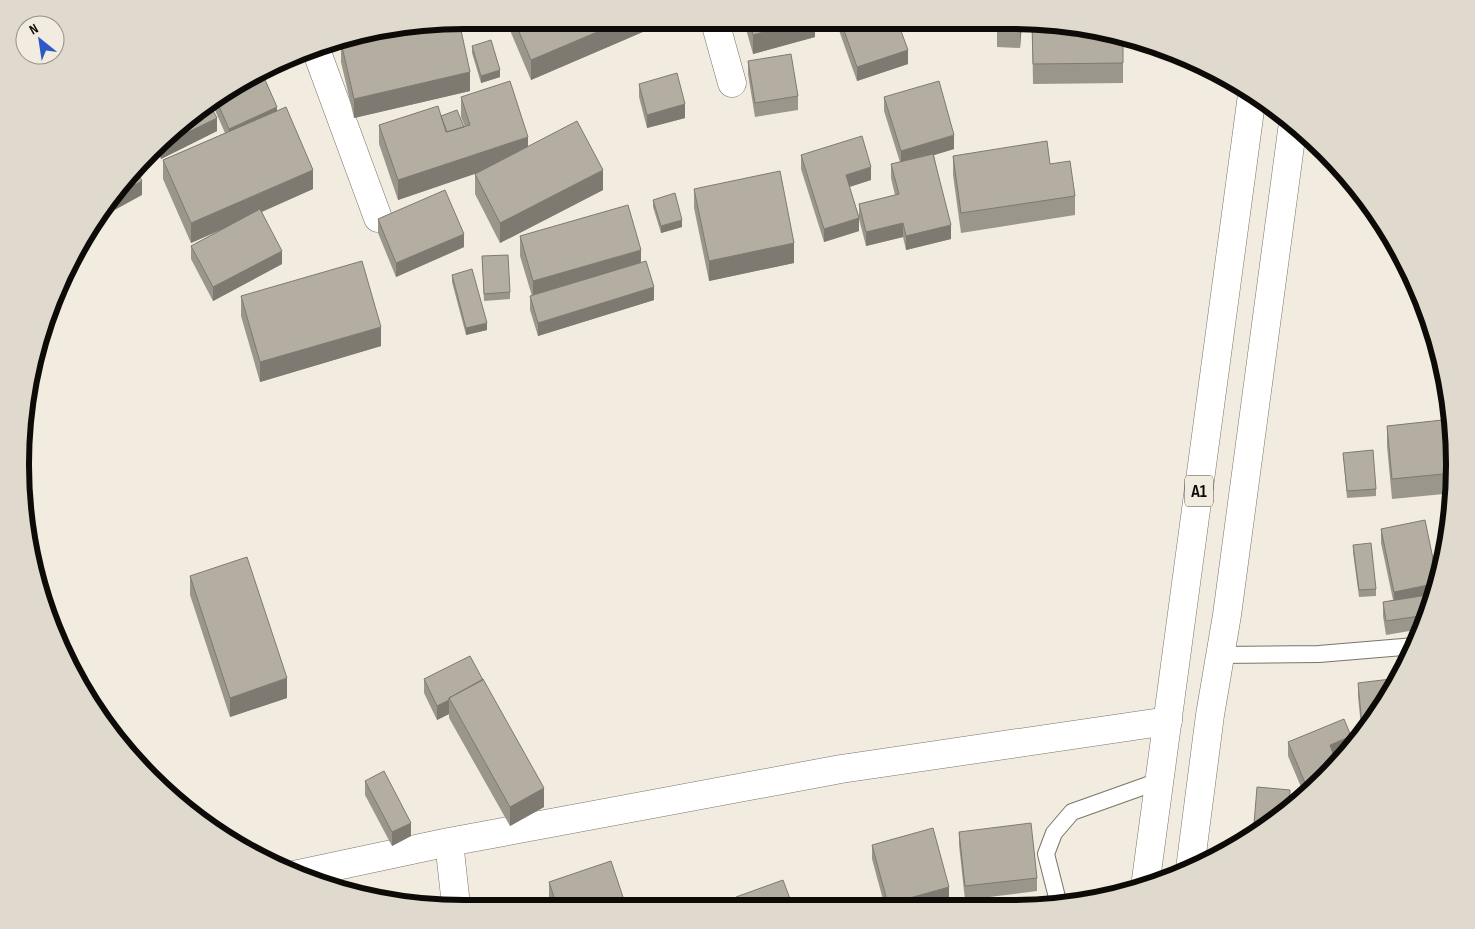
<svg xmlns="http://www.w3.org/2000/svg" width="1475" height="929" font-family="'Sofia Sans Condensed',sans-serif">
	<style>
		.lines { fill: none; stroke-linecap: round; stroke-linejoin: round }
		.lane-casing { stroke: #7a7469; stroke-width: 18 }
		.street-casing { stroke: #7a7469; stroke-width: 29 }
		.highway-casing { stroke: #7a7469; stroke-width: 29 }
		.lane { stroke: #fff; stroke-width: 16 }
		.street { stroke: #fff; stroke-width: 28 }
		.highway { stroke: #fff; stroke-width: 28 }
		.wall { fill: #9b968b }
		.shaded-wall { fill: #7e7a71 }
		.building { fill: #b4aea2; stroke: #7e7a71 }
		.labels { text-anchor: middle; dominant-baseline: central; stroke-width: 4.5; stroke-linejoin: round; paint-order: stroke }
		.shield { fill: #f2ebdf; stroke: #524e48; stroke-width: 1 }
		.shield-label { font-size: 18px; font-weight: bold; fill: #0d0b07 }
		.rim { fill: none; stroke: #0d0b07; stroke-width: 6 }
	</style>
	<rect width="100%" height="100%" fill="#f2ebdf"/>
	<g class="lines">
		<defs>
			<path id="lane" d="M 1220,655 L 1319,654 L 1415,646
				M 1059,905 L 1046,854 L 1054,833 L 1072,812 L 1159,781"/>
			<path id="street" d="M 715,22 L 732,83
				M 315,47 L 378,218
				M 449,842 L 456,905
				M 294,875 L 449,842 L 841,769 L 1168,721"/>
			<path id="highway" d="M 1190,869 L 1210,715 L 1227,615 L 1293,123
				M 1145,887 L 1252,95"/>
		</defs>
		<use href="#lane" class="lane-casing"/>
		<use href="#street" class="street-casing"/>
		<use href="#highway" class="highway-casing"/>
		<use href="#lane" class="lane"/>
		<use href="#street" class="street"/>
		<use href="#highway" class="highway"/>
	</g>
	<path class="wall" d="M 509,20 L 666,21 L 666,22 L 531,80 L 509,28 Z
		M 459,21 L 470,91 L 354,118 L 341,62 L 341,47 L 339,41 Z
		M 744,22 L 815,22 L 815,37 L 753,54 Z
		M 836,22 L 898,23 L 908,64 L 857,81 Z
		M 997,23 L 1022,23 L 1020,48 L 997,47 Z
		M 1032,24 L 1123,38 L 1123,83 L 1033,84 Z
		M 472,46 L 500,77 L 481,83 L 472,53 Z
		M 748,61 L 798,96 L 798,110 L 755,117 L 748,74 Z
		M 639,84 L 685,118 L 647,128 L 639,97 Z
		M 217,95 L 277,111 L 313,189 L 262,212 L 282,264 L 213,301 L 191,259 L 191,246 L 224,228 L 191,243 L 163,179 L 163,160 L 225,133 L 211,101 Z
		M 461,97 L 528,147 L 603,190 L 500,243 L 475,194 L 475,174 L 476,173 L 398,200 L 379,144 L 379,125 L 441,116 L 465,127 L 461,117 Z
		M 884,97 L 954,149 L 934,155 L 951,239 L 906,250 L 903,237 L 866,246 L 859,219 L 859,231 L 824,242 L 801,169 L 801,155 L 871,180 L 849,187 L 859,216 L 859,204 L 895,195 L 891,178 L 891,164 L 900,162 L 884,111 Z
		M 209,103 L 217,131 L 161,159 L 157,151 Z
		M 953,156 L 1050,164 L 1075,196 L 1075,215 L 961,233 L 953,175 Z
		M 694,189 L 794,263 L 709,281 L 694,208 Z
		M 653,200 L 682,227 L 661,233 L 653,207 Z
		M 378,219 L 464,247 L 396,277 L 378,233 Z
		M 520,236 L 641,262 L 654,300 L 538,336 L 530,310 L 530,296 L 532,296 L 520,256 Z
		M 482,256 L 510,292 L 510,299 L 484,301 Z
		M 452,275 L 487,330 L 466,335 L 452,282 Z
		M 241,296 L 381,346 L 260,382 L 241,316 Z
		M 1452,419 L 1454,493 L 1392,499 L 1387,446 L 1387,426 Z
		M 1343,453 L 1376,489 L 1376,496 L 1347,498 Z
		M 1381,529 L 1438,583 L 1421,629 L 1386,635 L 1383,616 L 1383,602 L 1393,600 L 1381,543 Z
		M 1353,545 L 1376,589 L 1376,596 L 1359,597 L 1353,552 Z
		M 190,576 L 287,698 L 230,717 L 190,595 Z
		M 470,656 L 544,807 L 510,826 L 449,718 L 449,714 L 437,720 L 424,693 L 424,679 Z
		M 1358,683 L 1363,735 L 1362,737 L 1358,696 Z
		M 1288,742 L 1351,748 L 1334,757 L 1336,762 L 1304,794 L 1288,756 Z
		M 365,781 L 411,836 L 392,846 L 365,795 Z
		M 1290,803 L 1290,808 L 1281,817 L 1254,834 L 1254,824 Z
		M 959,832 L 1037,878 L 1037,891 L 965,900 L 959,845 Z
		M 872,845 L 949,901 L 925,908 L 885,907 L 872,859 Z
		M 549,882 L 626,906 L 551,906 L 549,902 Z
		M 736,897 L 793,907 L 736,907 Z"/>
	<path class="shaded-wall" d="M 623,21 L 666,21 L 666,22 L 531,80 L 531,60 Z
		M 798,22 L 815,22 L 815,37 L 753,54 L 753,35 Z
		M 909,23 L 922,23 L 909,28 Z
		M 1021,23 L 1022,23 L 1020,48 L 1020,29 Z
		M 404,30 L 341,44 L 341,40 Z
		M 908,50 L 908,64 L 857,81 L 857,67 Z
		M 500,70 L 500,77 L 481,83 L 481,76 Z
		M 470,72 L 470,91 L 354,118 L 354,99 Z
		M 685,104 L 685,118 L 647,128 L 647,115 Z
		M 277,107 L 277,121 L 229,142 L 229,129 Z
		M 217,118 L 217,131 L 161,159 L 161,148 L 166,143 Z
		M 954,135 L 954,149 L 901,165 L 901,151 Z
		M 528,137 L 528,156 L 398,200 L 398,180 Z
		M 871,167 L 871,180 L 846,188 L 846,175 Z
		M 313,170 L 313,189 L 191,243 L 191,223 Z
		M 603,170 L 603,190 L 500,243 L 500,223 Z
		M 142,181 L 142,195 L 100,218 L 100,216 L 109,199 Z
		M 859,218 L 859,231 L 824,242 L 824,229 Z
		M 682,220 L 682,227 L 661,233 L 661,226 Z
		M 903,223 L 903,237 L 866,246 L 866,232 Z
		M 951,225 L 951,239 L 906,250 L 906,236 Z
		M 464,234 L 464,247 L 396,277 L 396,263 Z
		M 794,243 L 794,263 L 709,281 L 709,261 Z
		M 641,250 L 641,269 L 533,300 L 533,281 Z
		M 282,251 L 282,264 L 213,301 L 213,287 Z
		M 654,287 L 654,300 L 538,336 L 538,323 Z
		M 487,323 L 487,330 L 466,335 L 466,328 Z
		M 381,327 L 381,346 L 260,382 L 260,362 Z
		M 1438,583 L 1433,597 L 1394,606 L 1394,592 Z
		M 287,678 L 287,698 L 230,717 L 230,698 Z
		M 449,700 L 449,714 L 437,720 L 437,706 Z
		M 1351,736 L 1351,748 L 1347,751 L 1330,759 L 1330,745 Z
		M 544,788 L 544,807 L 510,826 L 510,807 Z
		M 411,823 L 411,836 L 392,846 L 392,832 Z
		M 949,887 L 949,901 L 925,908 L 888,907 L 888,904 Z"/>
	<path class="building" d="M 514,20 L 623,21 L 531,60 Z
		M 459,21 L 470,72 L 354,99 L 341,42 L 368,36 Z
		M 749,22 L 798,22 L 753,35 Z
		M 841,22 L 898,23 L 908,50 L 857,67 Z
		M 997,23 L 1021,23 L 1020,29 L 997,28 Z
		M 1032,24 L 1068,24 L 1123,38 L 1123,63 L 1033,64 Z
		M 491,40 L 500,70 L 481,76 L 472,46 Z
		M 791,54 L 798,96 L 755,103 L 748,61 Z
		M 262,73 L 277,107 L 229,129 L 215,97 L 217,95 Z
		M 677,73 L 685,104 L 647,115 L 639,84 Z
		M 510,81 L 528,137 L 398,180 L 379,125 L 438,106 L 446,132 L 470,125 L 461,97 Z
		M 939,81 L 954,135 L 901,151 L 884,97 Z
		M 209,103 L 217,118 L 166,143 Z
		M 286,107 L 313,170 L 191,223 L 163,160 Z
		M 457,110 L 464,127 L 447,132 L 441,116 Z
		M 577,121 L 603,170 L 500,223 L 475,174 Z
		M 862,136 L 871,167 L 846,175 L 859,218 L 824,229 L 801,155 Z
		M 1047,141 L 1050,164 L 1070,161 L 1075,196 L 961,213 L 953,156 Z
		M 933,154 L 951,225 L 906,236 L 903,223 L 866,232 L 859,204 L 899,194 L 891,164 Z
		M 137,171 L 142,181 L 109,199 L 112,194 Z
		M 780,171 L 794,243 L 709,261 L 694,189 Z
		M 445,190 L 464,234 L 396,263 L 378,219 Z
		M 675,193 L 682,220 L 661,226 L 653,200 Z
		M 628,205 L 641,250 L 533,281 L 520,236 Z
		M 260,209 L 282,251 L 213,287 L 191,246 Z
		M 508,255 L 510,292 L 484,294 L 482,256 Z
		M 362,261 L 381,327 L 260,362 L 241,296 Z
		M 646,261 L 654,287 L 538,323 L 530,296 Z
		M 472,269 L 487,323 L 466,328 L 452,275 Z
		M 1452,419 L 1453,473 L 1392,479 L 1387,426 Z
		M 1373,450 L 1376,489 L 1347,491 L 1343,453 Z
		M 1425,520 L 1438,583 L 1394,592 L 1381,529 Z
		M 1371,543 L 1376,589 L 1359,590 L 1353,545 Z
		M 247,557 L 287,678 L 230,698 L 190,576 Z
		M 1434,594 L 1427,615 L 1386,621 L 1383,602 Z
		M 470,656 L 483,680 L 449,698 L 449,700 L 437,706 L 424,679 Z
		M 1399,678 L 1363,735 L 1358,683 Z
		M 483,679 L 544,788 L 510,807 L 449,698 Z
		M 1344,719 L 1351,736 L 1330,745 L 1336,762 L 1308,790 L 1288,742 Z
		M 384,771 L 411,823 L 392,832 L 365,781 Z
		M 1257,787 L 1290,790 L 1289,810 L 1281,817 L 1269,825 L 1254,824 Z
		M 1031,823 L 1037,878 L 965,886 L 959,832 Z
		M 933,828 L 949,887 L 888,904 L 872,845 Z
		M 611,861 L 626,906 L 557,906 L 549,882 Z
		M 783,880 L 793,907 L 739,907 L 736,897 Z"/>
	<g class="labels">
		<rect class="shield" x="1185" y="475.5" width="28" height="31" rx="4"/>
		<g class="shield-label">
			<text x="1199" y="491">A1</text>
		</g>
	</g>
	<path d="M0 0H1475V929H0ZM464 29H1011A435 435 0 0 1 1446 464V465A435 435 0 0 1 1011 900H464A435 435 0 0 1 29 465V464A435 435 0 0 1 464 29Z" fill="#e0d9ce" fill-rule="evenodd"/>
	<path class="rim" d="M464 29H1011A435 435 0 0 1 1446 464V465A435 435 0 0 1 1011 900H464A435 435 0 0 1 29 465V464A435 435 0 0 1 464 29Z"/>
	<g transform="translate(40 40) rotate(330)"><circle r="24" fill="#f2ebdf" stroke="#969189"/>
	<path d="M0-4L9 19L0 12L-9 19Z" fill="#2d58c7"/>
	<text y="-8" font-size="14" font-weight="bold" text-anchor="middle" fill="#0d0b07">N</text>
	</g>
</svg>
